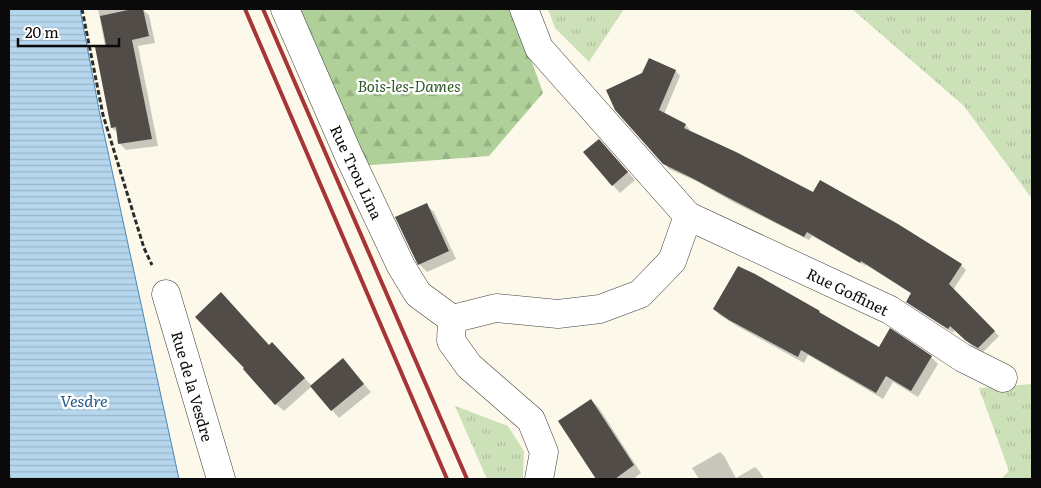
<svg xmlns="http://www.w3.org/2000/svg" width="1041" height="488" font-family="Literata,serif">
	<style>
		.grass { fill: url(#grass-tufts) }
		.forest { fill: url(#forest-firs) }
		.water { fill: url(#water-rules); stroke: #4687ba }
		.shadow { fill: #0003 }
		.building { fill: #514c48 }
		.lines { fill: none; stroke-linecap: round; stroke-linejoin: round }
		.minor-casing { stroke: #3d3d3d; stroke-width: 29 }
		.path { stroke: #2c2c2c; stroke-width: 3; stroke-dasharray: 5 2.5; stroke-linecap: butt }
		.minor { stroke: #fff; stroke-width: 28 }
		.rail { stroke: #a63536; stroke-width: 4 }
		.labels { text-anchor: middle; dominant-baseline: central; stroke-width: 5; stroke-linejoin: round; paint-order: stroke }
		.park-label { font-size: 15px; font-style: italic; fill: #2d5824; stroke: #fff }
		.street-label { font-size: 15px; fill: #0a0a0a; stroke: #fff }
		.water-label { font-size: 16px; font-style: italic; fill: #255a8a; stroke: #fff }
	</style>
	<defs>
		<pattern id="grass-tufts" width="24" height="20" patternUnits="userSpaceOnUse" patternTransform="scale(1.25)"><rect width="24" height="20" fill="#cce1b8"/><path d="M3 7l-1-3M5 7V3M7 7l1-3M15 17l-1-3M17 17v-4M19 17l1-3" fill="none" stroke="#aec09d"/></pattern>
		<pattern id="forest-firs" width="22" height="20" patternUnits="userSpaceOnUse" patternTransform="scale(1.25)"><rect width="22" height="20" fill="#b0d09a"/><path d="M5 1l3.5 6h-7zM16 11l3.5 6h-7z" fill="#96b183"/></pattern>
		<pattern id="water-rules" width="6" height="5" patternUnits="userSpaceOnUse" patternTransform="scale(1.25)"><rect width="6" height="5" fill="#b5d6ed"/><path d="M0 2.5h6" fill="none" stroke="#9ab6ca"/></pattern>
	</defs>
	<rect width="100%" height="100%" fill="#fcf9ea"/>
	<path class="grass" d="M 548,9 L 624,9 L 589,62 L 555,28 Z
		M 852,9 L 1032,9 L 1032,199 L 964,106 Z
		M 1032,384 L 1032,479 L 1001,479 L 1009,471 L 979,388 Z
		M 455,406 L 508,426 L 524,451 L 523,479 L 487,479 Z"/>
	<path class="forest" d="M 287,9 L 513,9 L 543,93 L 489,156 L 359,166 Z"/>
	<path class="water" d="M 9,9 L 80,9 L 100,115 L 179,479 L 9,479 Z"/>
	<path class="shadow" d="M 98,9 L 142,9 L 149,15 L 155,43 L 138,46 L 158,146 L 126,150 L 120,144 L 118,133 L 112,128 L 105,46 Z
		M 649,59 L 676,71 L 680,76 L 664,114 L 686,125 L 690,130 L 689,132 L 813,193 L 961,265 L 966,270 L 953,290 L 999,336 L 983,352 L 977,349 L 971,345 L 955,329 L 953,333 L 912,306 L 907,302 L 912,294 L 866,265 L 866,266 L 812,236 L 809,240 L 733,202 L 698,182 L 669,169 L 664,163 L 643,74 Z
		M 606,148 L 635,180 L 620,193 L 613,185 Z
		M 426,205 L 434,212 L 456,259 L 427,272 L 419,264 Z
		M 714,309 L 819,312 L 823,316 L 879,348 L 931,357 L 938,364 L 918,397 L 893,382 L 883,399 L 808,355 L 804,363 L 737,326 L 721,316 Z
		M 270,346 L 280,352 L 312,386 L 284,411 L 276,404 Z
		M 343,360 L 371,392 L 339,418 L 332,410 Z
		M 591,400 L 599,408 L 641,473 L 633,479 L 597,479 L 559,421 Z
		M 720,452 L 724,456 L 736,478 L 755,467 L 759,471 L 764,479 L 699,479 L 692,468 Z
		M 9,467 L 11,479 L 9,479 Z"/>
	<path class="building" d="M 133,9 L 143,9 L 149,36 L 132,40 L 152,139 L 118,144 L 116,127 L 111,128 L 95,47 L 106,45 L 100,16 Z
		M 649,58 L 676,70 L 659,110 L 686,124 L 684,128 L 736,152 L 813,192 L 820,180 L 898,224 L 962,264 L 949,284 L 995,331 L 978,348 L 971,344 L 965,340 L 950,326 L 948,329 L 906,302 L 911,293 L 861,261 L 860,263 L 807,232 L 804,237 L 727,197 L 692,178 L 663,164 L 615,110 L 606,90 L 642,73 Z
		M 599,139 L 628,172 L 612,186 L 583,152 Z
		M 427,203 L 449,251 L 418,265 L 395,217 Z
		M 738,266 L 755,274 L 820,311 L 819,312 L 879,347 L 890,328 L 932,356 L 911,391 L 886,376 L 876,393 L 801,350 L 798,357 L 729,320 L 713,309 Z
		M 221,292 L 269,345 L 272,342 L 305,378 L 275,405 L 243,369 L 244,368 L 195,317 Z
		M 343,358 L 364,384 L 331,411 L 310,386 Z
		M 591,399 L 634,465 L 615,479 L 596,479 L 558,421 Z"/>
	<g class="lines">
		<defs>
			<path id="minor" d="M 285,9 L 349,156 L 401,266 L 418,294 L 452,319
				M 524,9 L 539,48 L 688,216 L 890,310 L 963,358 L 1003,378
				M 166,294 L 221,479
				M 452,319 L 496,308 L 558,314 L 600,309 L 640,294 L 672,261 L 688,216
				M 452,319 L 451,341 L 469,366 L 531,420 L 544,452 L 539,479"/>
		</defs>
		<use href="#minor" class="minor-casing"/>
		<path class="path" d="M 82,9 L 103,115 L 144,248 L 152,265"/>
		<use href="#minor" class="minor"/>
		<path class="rail" d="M 245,9 L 447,479
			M 263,9 L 467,479"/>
	</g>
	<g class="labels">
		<g class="park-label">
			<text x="409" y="85">Bois-les-Dames</text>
		</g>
		<g class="street-label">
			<text transform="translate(357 172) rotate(65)">Rue Trou Lina</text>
			<text transform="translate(848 291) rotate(26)">Rue Goffinet</text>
			<text transform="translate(193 386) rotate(74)">Rue de la Vesdre</text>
		</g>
		<g class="water-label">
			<text x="84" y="400">Vesdre</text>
		</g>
	</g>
	<rect width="1041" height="488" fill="none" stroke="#0a0a0a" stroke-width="20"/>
	<path d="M18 38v8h101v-8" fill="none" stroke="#0a0a0a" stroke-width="2.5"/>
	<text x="25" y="38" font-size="15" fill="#0a0a0a" stroke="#ffffff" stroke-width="4" paint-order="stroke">20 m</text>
</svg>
